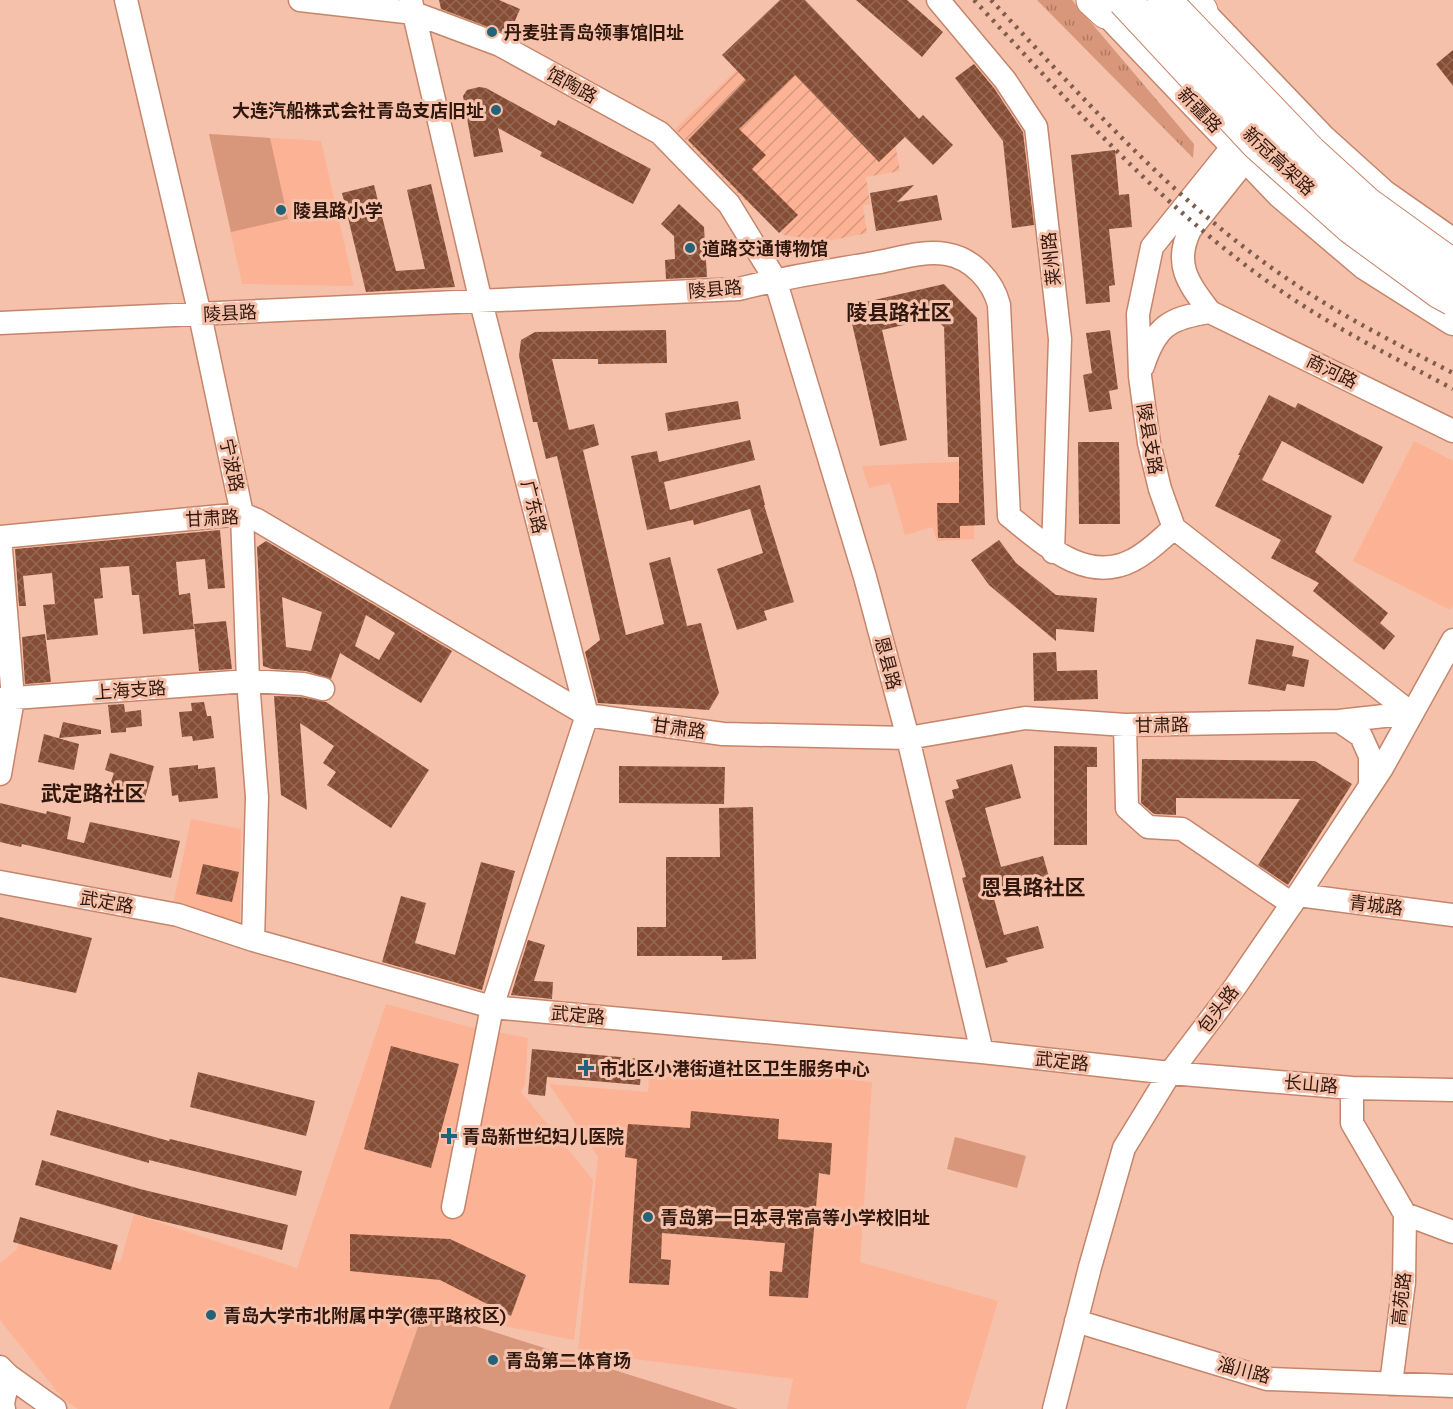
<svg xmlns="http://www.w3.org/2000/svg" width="1453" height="1409" font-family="Quicksand,'Noto Sans SC',sans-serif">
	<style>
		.built { fill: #fcb294 }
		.industrial { fill: url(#industrial-furrows) }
		.grass { fill: url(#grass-tufts) }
		.green { fill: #d8967a }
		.building { fill: url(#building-cross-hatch); fill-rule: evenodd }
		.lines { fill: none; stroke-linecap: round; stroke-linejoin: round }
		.minor-casing { stroke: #c4856b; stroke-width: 25 }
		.major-casing { stroke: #c4856b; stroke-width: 31 }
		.highway-casing { stroke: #c4856b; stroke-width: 35 }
		.minor { stroke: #fff; stroke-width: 22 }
		.major { stroke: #fff; stroke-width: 28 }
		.highway { stroke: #fff; stroke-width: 33 }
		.rail { stroke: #7f5c4d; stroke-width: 4.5; stroke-dasharray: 3 6; stroke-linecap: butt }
		.highway-bridge-casing { stroke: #c4856b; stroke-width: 35; stroke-linecap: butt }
		.highway-bridge { stroke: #fff; stroke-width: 33 }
		.poi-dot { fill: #236378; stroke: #f6c1ab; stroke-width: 2 }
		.labels { text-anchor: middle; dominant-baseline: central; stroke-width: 6; stroke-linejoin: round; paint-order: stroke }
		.poi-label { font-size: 18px; font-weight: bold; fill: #30180e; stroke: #f6c1ab; text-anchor: start }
		.street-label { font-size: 18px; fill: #30180e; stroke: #f6c1ab }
		.quarter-label { font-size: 21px; font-weight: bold; fill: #30180e; stroke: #f6c1ab }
	</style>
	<defs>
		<pattern id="industrial-furrows" width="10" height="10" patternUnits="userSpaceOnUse" patternTransform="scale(1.5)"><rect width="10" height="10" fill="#fcb294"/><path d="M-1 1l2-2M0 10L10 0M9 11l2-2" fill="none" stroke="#d8987e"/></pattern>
		<pattern id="grass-tufts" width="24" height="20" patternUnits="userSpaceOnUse" patternTransform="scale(1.5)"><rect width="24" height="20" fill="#d8967a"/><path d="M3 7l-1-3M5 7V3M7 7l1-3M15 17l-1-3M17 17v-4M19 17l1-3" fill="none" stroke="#b07962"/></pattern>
		<pattern id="building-cross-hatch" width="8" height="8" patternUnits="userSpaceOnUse" patternTransform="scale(1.5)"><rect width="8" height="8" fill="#864d35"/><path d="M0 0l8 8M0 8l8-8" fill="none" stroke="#956856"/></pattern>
	</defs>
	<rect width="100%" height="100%" fill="#f6c1ab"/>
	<path class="built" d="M 209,134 L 321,141 L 354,286 L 242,284 Z
		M 1414,441 L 1453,461 L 1453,605 L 1450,610 L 1353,561 Z
		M 976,461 L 974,539 L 937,541 L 932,527 L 905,535 L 890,483 L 869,488 L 862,466 Z
		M 191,819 L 241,829 L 240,927 L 173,905 Z
		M 386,1004 L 466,1026 L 528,1038 L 525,1084 L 521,1092 L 593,1180 L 574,1340 L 424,1310 L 389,1409 L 78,1409 L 63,1399 L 0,1320 L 0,1263 L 17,1249 L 21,1226 L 120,1263 L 134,1214 L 297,1268 Z
		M 650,1062 L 872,1082 L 860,1262 L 998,1301 L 966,1409 L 787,1409 L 793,1379 L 578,1352 L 598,1157 L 549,1084 L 648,1092 Z"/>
	<path class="industrial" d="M 786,23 L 895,144 L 900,171 L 866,177 L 870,204 L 863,205 L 867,233 L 823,242 L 784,235 L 740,196 L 675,129 Z"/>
	<path class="grass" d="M 1037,0 L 1072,0 L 1194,144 L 1193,158 Z"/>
	<path class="green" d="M 209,134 L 270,138 L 288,219 L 231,232 Z
		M 955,1137 L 1026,1156 L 1017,1188 L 947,1169 Z
		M 424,1310 L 738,1409 L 389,1409 Z"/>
	<path class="building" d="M 439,0 L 499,0 L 520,9 L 509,35 L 441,9 Z
		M 780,0 L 805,0 L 919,119 L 923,115 L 953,145 L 933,165 L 905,137 L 879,162 L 795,75 L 739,129 L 766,155 L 752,169 L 798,215 L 779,233 L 688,140 L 746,80 L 722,55 Z
		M 856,0 L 907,0 L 943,32 L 922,57 Z
		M 1453,50 L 1453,86 L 1436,64 Z
		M 974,64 L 994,88 L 1023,132 L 1034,225 L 1012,228 L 1003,141 L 955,78 Z
		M 479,87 L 486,88 L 555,126 L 558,120 L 651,169 L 633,204 L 540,156 L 542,152 L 498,128 L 503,152 L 474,157 L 463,96 L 467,90 Z
		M 1115,150 L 1119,195 L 1129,194 L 1132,227 L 1109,229 L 1115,285 L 1109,286 L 1110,302 L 1086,304 L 1071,155 Z
		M 431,184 L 455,287 L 366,292 L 342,193 L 374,185 L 396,271 L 425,269 L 407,190 Z
		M 914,185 L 897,202 L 937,195 L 942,220 L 876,231 L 870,193 Z
		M 679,204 L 704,227 L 707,277 L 666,279 L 665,260 L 675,259 L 674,236 L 661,224 Z
		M 944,284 L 977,318 L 985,525 L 960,526 L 960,538 L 938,538 L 937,503 L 959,503 L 959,457 L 948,457 L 944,327 L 934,318 L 882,330 L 907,440 L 880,446 L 848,306 Z
		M 666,330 L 667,363 L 598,364 L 598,359 L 552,359 L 569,430 L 594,424 L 599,445 L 583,450 L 626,635 L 664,624 L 649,563 L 670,557 L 687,626 L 701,623 L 719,693 L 709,710 L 598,703 L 585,652 L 600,640 L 557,456 L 546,459 L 537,422 L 533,422 L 519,356 L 521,340 L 535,332 Z
		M 1110,330 L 1118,389 L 1109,391 L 1112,409 L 1089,412 L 1083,375 L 1092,373 L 1086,333 Z
		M 1269,395 L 1295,408 L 1298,403 L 1383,447 L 1363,484 L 1282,441 L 1262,480 L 1332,516 L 1315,552 L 1388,613 L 1380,623 L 1395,636 L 1384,650 L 1313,591 L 1319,583 L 1271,558 L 1281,540 L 1215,506 L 1240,455 L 1238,455 Z
		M 738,401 L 741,419 L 668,431 L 665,413 Z
		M 750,440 L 755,460 L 664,482 L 670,510 L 760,485 L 765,505 L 764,505 L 794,602 L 764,611 L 767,620 L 737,630 L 717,569 L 763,553 L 750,509 L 694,525 L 693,520 L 647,530 L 631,456 L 657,451 L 659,462 Z
		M 1078,442 L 1119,442 L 1120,524 L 1079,524 Z
		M 220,530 L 225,588 L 208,589 L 205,559 L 176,562 L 179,595 L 190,593 L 194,629 L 143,634 L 139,595 L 132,595 L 129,566 L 100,568 L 103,598 L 94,599 L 98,635 L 47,640 L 43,605 L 55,604 L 52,573 L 23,576 L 26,606 L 19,606 L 15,549 Z
		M 999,540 L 1016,563 L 1056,595 L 1097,598 L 1094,632 L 1056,629 L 1056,641 L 989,585 L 971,560 Z
		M 266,541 L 452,651 L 421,703 L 340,653 L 331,679 L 306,671 L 272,669 L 263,666 L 257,547 ZM 282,597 L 322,612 L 311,651 L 286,647 ZM 366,615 L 395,633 L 379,660 L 355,646 Z
		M 226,621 L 232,669 L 199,671 L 194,624 Z
		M 45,634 L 51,682 L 25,684 L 22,637 Z
		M 1256,639 L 1294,646 L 1292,656 L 1309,660 L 1304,687 L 1287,684 L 1285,691 L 1248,684 Z
		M 1056,652 L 1057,671 L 1097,670 L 1098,699 L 1034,701 L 1033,653 Z
		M 274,696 L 301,697 L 326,702 L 429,770 L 391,828 L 327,785 L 336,772 L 323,763 L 334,746 L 300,723 L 307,810 L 281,795 Z
		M 204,702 L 207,716 L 211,716 L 214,738 L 193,741 L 192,736 L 182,737 L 179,712 L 192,711 L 191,703 Z
		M 124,704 L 125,712 L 141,710 L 142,726 L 126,728 L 126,732 L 111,733 L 108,705 Z
		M 63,722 L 101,730 L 101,734 L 59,738 Z
		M 44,734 L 79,744 L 74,770 L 38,762 Z
		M 1054,746 L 1097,747 L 1097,767 L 1087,767 L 1087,845 L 1054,845 Z
		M 110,753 L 154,766 L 145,798 L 109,788 L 114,773 L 105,770 Z
		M 1142,759 L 1315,761 L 1352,784 L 1288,885 L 1258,865 L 1300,799 L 1176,798 L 1176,815 L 1154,814 L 1141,803 Z
		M 1012,764 L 1021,798 L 985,808 L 1001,867 L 1043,856 L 1050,880 L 993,895 L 1004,935 L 1038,926 L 1044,948 L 1006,958 L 1008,962 L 986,968 L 962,878 L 966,877 L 945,801 L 954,798 L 952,790 L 959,788 L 956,780 Z
		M 198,765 L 198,769 L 215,767 L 218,798 L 179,802 L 178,795 L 172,796 L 169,768 Z
		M 619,766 L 725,767 L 724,804 L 619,803 Z
		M 0,803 L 46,814 L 47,811 L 71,817 L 67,839 L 84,843 L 90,822 L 180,841 L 171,878 L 22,844 L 21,847 L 0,842 Z
		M 753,807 L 756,959 L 722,960 L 722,956 L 637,956 L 637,927 L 666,927 L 666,857 L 720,857 L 719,808 Z
		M 481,862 L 515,871 L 482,990 L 382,962 L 401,896 L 426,903 L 415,943 L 455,955 Z
		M 203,864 L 239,872 L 232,902 L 196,894 Z
		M 0,917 L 92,938 L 76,993 L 0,977 Z
		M 528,940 L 545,945 L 534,981 L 553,982 L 552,999 L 511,995 Z
		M 391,1046 L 459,1064 L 431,1168 L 364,1149 Z
		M 532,1049 L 642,1059 L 640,1085 L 547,1077 L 545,1096 L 528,1094 Z
		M 198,1072 L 315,1101 L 306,1136 L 190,1107 Z
		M 57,1110 L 169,1141 L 170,1139 L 302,1171 L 296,1196 L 149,1160 L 149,1163 L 50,1135 Z
		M 691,1111 L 779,1119 L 778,1139 L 832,1143 L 830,1175 L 819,1173 L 808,1298 L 769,1296 L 770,1271 L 782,1272 L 785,1243 L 662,1233 L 661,1259 L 671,1260 L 669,1285 L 629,1283 L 637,1159 L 625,1157 L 628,1124 L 690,1128 Z
		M 42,1160 L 140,1189 L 288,1225 L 282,1250 L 149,1218 L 35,1185 Z
		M 20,1217 L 118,1245 L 111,1270 L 13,1242 Z
		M 350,1234 L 450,1239 L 526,1275 L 511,1316 L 440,1280 L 350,1271 Z"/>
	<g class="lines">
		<defs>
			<path id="minor" d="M 126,0 L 200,315 L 242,514 L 248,681 L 257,797 L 253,940
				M 300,0 L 414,13 L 500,45 L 660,133 L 729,204 L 775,279 L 865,577 L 908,738 L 982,1052
				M 938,0 L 1005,80 L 1036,127 L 1060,339 L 1053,552
				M 411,1 L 481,302 L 587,715 L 492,1007 L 453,1207
				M 1246,136 L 1234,145 L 1152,247 L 1138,314 L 1140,376 L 1149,443 L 1160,489 L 1174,528 L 1411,713
				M 1257,146 L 1190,230 C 1173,265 1189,284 1210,312 L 1453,431
				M 0,323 L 739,289 C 783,277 828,271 874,263 C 897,259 923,250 946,254 C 972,258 993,281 999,305 L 1009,516 C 1043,543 1086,585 1133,560 C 1149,552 1161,539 1174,528
				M 1143,366 C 1156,326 1169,318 1210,312
				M 0,537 L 242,514 L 257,520 L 587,715 L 723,734 L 908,738 L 1025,718 L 1125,725 L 1339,721 L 1411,713
				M 0,699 L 248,681 L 303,684 L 323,689
				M 1339,721 L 1361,736 L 1370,756 L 1370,786
				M 1125,725 L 1127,808 L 1148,827 L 1182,829 L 1292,904
				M 0,774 L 13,699 L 0,537
				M 0,882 L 178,915 L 253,940 L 492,1007 L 982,1052 L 1170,1073 L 1352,1088 L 1453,1090
				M 1298,895 L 1453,915
				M 1352,1088 L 1352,1123 L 1405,1214 L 1404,1282 L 1391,1384
				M 1405,1214 L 1453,1232
				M 1076,1321 L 1267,1379 L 1453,1386
				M 0,1367 L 9,1376 L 55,1409
				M 4,1409 L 3,1403 L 9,1376
				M 1054,1409 L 1090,1267 L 1124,1148 L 1170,1073 L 1235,987 L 1298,895 L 1382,768 L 1453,640"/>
			<path id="major" d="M 1096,0 L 1281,194 L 1366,266 L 1453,321
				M 1189,0 L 1322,139 L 1383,194 L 1453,243"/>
			<path id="highway" d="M 1093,0 L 1106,12
				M 1192,0 L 1201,11"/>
		</defs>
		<use href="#minor" class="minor-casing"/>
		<use href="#major" class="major-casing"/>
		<use href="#highway" class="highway-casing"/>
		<use href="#minor" class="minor"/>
		<use href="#major" class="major"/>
		<use href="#highway" class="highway"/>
		<path class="rail" d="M 974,0 C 1073,106 1166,213 1287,295 C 1340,331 1397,359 1453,389
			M 991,0 C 1086,101 1178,206 1295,284 C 1345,318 1399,345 1453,373"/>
		<defs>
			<path id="highway-bridge" d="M 1124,0 L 1258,144 L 1351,227 L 1440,292 L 1453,299
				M 1164,0 L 1311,153 L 1367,204 L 1453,266"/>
		</defs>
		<use href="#highway-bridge" class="highway-bridge-casing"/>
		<use href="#highway-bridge" class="highway-bridge"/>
	</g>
	<g class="poi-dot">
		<circle cx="492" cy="32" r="6"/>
		<circle cx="496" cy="110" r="6"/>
		<circle cx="281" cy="210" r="6"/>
		<circle cx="690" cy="248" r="6"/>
		<path d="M583 1059h6v6h6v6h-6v6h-6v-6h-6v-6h6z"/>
		<path d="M446 1127h6v6h6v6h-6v6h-6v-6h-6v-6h6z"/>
		<circle cx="648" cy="1217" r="6"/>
		<circle cx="211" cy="1315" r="6"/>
		<circle cx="493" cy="1360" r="6"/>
	</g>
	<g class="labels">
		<g class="poi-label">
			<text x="504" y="32">丹麦驻青岛领事馆旧址</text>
			<text x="484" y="110" text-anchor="end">大连汽船株式会社青岛支店旧址</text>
			<text x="293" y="210">陵县路小学</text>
			<text x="702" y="248">道路交通博物馆</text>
			<text x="600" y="1068">市北区小港街道社区卫生服务中心</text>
			<text x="462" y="1136">青岛新世纪妇儿医院</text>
			<text x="660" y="1217">青岛第一日本寻常高等小学校旧址</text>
			<text x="223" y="1315">青岛大学市北附属中学(德平路校区)</text>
			<text x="505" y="1360">青岛第二体育场</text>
		</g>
		<g class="street-label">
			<text transform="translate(572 85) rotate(29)">馆陶路</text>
			<text transform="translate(1200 110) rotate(46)">新疆路</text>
			<text transform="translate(1279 161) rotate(43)">新冠高架路</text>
			<text transform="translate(1051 259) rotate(-96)">莱州路</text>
			<text transform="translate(715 289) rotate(-5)">陵县路</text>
			<text transform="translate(230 313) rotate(-3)">陵县路</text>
			<text transform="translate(1332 371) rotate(26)">商河路</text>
			<text transform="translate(1150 439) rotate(80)">陵县支路</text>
			<text transform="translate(232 465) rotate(78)">宁波路</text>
			<text transform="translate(534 507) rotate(76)">广东路</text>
			<text transform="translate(212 518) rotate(-3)">甘肃路</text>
			<text transform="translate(888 663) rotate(75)">恩县路</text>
			<text transform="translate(130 690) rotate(-4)">上海支路</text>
			<text transform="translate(1162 725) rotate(-1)">甘肃路</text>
			<text transform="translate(679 728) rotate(8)">甘肃路</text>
			<text transform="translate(107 902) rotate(10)">武定路</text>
			<text transform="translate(1376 905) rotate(7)">青城路</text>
			<text transform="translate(1218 1009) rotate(-53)">包头路</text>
			<text transform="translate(578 1015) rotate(5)">武定路</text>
			<text transform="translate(1062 1061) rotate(6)">武定路</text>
			<text transform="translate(1311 1084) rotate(5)">长山路</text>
			<text transform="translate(1401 1299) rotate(-84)">高苑路</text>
			<text transform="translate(1244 1370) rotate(15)">淄川路</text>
		</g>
		<g class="quarter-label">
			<text x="899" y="312">陵县路社区</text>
			<text x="93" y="793">武定路社区</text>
			<text x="1033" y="887">恩县路社区</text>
		</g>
	</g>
</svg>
